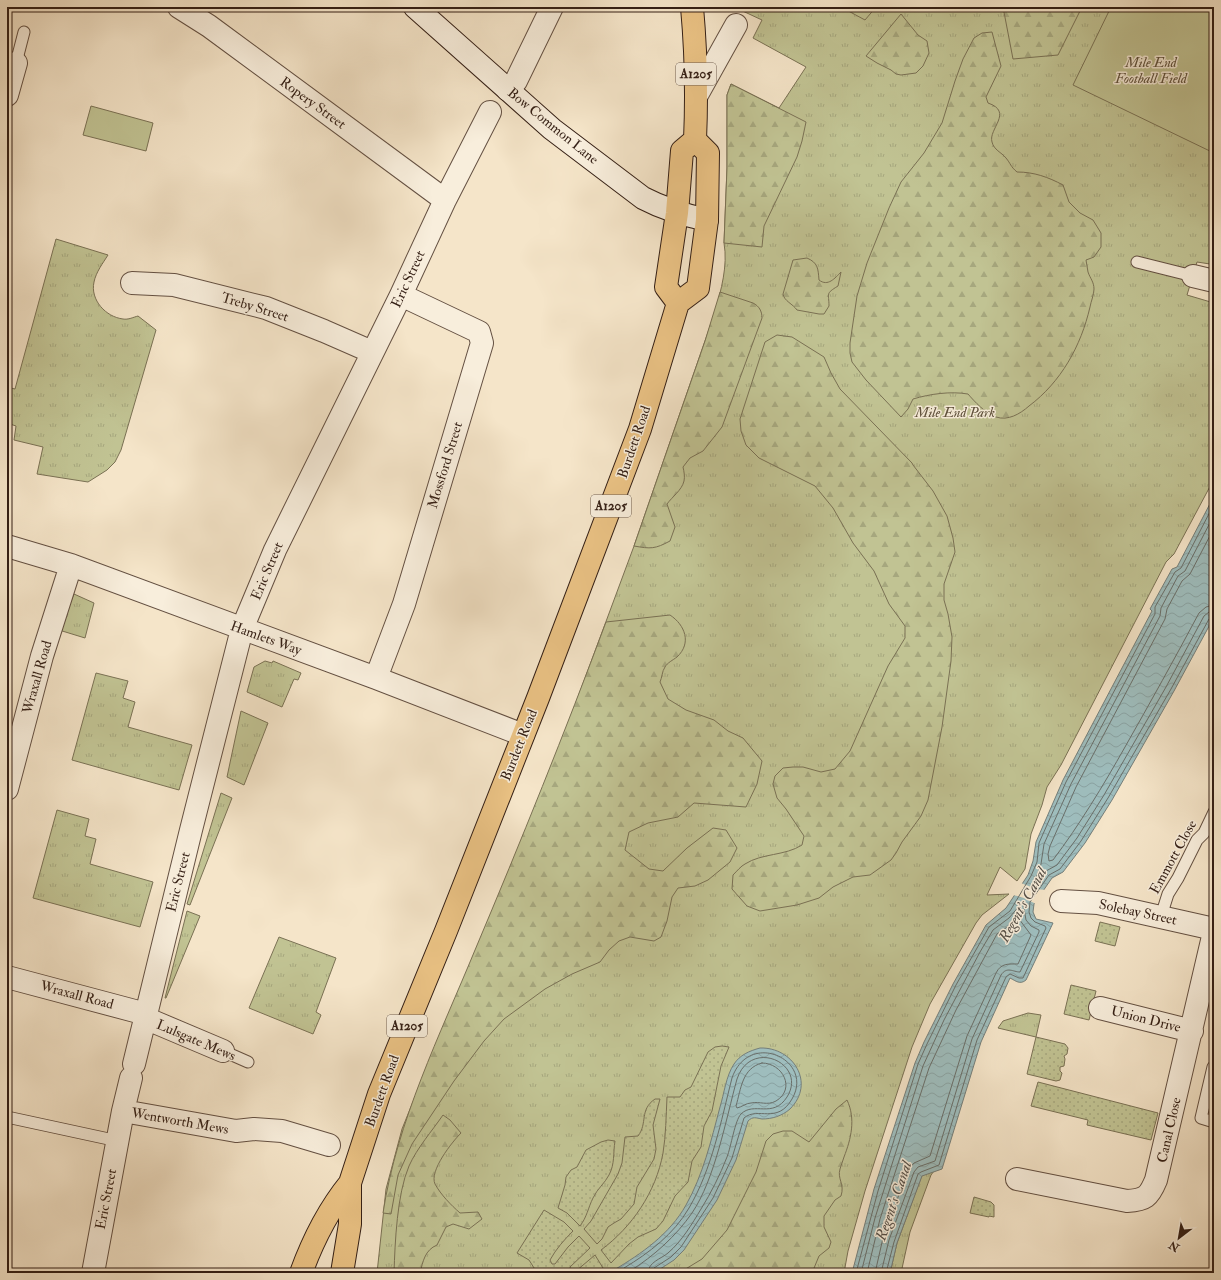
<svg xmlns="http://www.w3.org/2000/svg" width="1221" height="1280" font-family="'IM FELL Double Pica',serif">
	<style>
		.grass { fill: url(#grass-tufts); stroke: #7a7154 }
		.forest { fill: url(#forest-firs); stroke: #7a7154 }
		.garden { fill: url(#garden-dots); stroke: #7a7154 }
		.pitch { fill: #c1c393; stroke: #7a7154 }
		.water { fill: url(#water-waves); stroke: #747e7a }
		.pier { fill: #f5e5c9 }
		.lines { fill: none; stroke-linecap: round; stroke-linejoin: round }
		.shore { stroke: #696e69; stroke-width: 1 }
		.lane-casing { stroke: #645042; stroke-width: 13 }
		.street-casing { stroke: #645042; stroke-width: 24 }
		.secondary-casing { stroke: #341f15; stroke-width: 24 }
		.primary-casing { stroke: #341f15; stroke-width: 24 }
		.lane { stroke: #f8eedc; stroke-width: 11 }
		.street { stroke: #f8eedc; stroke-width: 22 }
		.secondary { stroke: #f8eedc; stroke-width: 22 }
		.primary { stroke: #eac284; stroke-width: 22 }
		.labels { text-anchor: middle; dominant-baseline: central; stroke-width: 3; stroke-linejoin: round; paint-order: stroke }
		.shield { fill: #f8eedc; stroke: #6f5d51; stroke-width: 1 }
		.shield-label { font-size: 13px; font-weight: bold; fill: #341f15 }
		.park-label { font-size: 14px; font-style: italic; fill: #5e503b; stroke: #f8eedc }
		.street-label { font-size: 14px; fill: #341f15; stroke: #f8eedc }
		.water-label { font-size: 15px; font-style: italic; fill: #544e47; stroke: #f8eedc }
	</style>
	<defs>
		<pattern id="grass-tufts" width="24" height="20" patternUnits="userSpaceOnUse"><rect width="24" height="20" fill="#c1c393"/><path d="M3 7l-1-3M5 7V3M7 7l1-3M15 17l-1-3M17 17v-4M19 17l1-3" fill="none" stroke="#a6a77e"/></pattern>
		<pattern id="forest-firs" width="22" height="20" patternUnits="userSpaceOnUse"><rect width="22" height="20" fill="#c1c393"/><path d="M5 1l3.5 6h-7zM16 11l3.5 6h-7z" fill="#a6a77e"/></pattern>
		<pattern id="garden-dots" width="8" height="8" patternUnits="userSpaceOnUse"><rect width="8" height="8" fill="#c1c393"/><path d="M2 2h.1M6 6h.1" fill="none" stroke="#a6a77e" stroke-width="1.8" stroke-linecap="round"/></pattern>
		<pattern id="water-waves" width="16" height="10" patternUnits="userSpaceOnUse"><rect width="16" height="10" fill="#9ebdbd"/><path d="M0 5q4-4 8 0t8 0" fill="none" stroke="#89a2a2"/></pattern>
	</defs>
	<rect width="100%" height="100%" fill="#f5e5c9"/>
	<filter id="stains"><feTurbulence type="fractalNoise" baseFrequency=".005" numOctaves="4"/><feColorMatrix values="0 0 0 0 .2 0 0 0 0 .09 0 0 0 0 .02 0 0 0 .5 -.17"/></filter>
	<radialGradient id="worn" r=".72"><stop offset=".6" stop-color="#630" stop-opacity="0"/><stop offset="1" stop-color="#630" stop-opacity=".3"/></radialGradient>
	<path class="grass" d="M 734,7 L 1214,7 L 1214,255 L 1210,264 L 1197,262 L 1187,295 L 1214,303 L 1214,479 L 1174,554 L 1166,562 L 1061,765 L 1047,787 L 1042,805 L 1031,834 L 1025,869 L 1017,881 L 1000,867 L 987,895 L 1009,894 L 982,915 L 976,923 L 930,1004 L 912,1047 L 865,1191 L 848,1251 L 844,1273 L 377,1273 L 386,1189 L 402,1129 L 425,1072 L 529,823 L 565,732 L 634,546 L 715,312 C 721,290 728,266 724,243 L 727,168 L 727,95 L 731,84 L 779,108 L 806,67 L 753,38 L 762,20 Z
		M 56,239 L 108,255 C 103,263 96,272 94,282 C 90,300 106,317 123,319 C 128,320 134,317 138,316 L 156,330 L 121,450 L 115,462 L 107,470 L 88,482 L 37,474 L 43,447 L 14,440 L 16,426 L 7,423 L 7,387 L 15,389 Z
		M 74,594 L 94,603 L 85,638 L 59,630 Z
		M 265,661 L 272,663 L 273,661 L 301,673 L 298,680 L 294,679 L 282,707 L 247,692 L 254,667 Z
		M 96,673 L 128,681 L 123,698 L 135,702 L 128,727 L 192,745 L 179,790 L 72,760 Z
		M 241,711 L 268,723 L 244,785 L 227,777 Z
		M 221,793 L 232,798 L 190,905 L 187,904 Z
		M 57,810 L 89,819 L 85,836 L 96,839 L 90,864 L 153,882 L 140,927 L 33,898 Z
		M 187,911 L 200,916 L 166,998 L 165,998 Z
		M 279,937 L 336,958 L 316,1012 L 321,1015 L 313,1034 L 249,1008 Z
		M 1028,1013 L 1041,1015 L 1036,1037 L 998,1028 L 1003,1021 Z
		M 934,1171 L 931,1175 L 910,1232 L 901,1273 L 890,1273 L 897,1243 L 922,1175 Z"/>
	<path class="forest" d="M 841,7 L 876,7 L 865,20 Z
		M 1003,7 L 1082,7 L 1058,55 L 1013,59 Z
		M 901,14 L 918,35 L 927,41 L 929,53 L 923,66 L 916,73 L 901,75 L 896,74 L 891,70 L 877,63 L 866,56 Z
		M 992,32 L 1001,66 L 986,97 L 988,103 C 1014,112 988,129 992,142 C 994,150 1001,152 1006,158 C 1011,164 1010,166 1017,172 C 1034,172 1048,177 1063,185 L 1069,202 L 1080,213 L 1093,220 L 1101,233 L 1101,247 L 1094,257 L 1086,260 C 1087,264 1087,268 1088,272 C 1090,278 1094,282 1094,289 C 1094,295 1091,301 1090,307 C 1081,346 1061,382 1029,406 C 1020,414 1008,421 996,417 C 986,414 974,401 968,394 C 950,391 930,394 913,399 L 908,409 L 901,417 L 866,380 L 852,362 L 850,353 L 850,343 L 857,296 L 867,263 L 889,208 L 901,182 L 924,153 L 942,123 L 955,81 L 963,59 L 974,38 L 982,33 Z
		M 731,84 L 806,122 L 802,141 L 797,157 L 764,226 L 762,247 L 724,243 L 727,168 L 727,95 Z
		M 807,258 C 818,263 818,268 819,280 C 828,287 835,278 841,272 L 838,286 C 825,294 829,293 829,306 L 824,314 L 819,314 L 797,310 C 793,304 784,301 783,294 L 793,260 Z
		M 720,292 L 753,303 C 759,306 762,311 762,318 L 722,427 L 703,451 L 690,458 L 683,467 C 684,471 685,477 684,481 C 682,490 672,497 667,504 L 675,527 L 670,541 C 655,549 651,549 634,546 L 705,341 Z
		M 777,335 L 792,337 L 824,357 L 831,373 L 840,389 L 912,463 L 913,465 L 933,491 L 947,516 L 953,538 L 955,552 L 944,584 L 944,600 L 948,614 L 952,637 L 951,661 L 942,727 L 928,800 L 921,816 L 902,842 L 896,853 L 891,860 L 870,875 L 853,877 L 833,887 L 819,898 L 797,905 L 760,911 L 747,906 L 732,889 L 733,875 C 737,871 741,866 745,864 C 762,853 785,856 802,845 L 804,836 L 786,809 L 777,798 L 773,784 L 775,776 L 783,768 L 793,767 L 803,767 L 821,772 L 835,769 L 850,751 L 888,666 L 905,638 L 905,626 L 889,604 L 874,571 L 853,543 L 833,508 L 815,486 L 759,458 L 746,445 L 741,431 L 740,419 L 765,342 Z
		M 670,615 C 685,625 692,643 677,657 C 673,660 667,663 665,667 C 662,671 662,678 660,682 L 668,699 L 686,710 L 714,720 L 728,731 L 743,738 L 762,761 L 757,784 L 746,807 L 694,803 L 678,817 L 648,823 L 629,832 L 625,850 L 649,869 L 663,871 L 687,848 L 713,828 L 726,830 L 737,848 L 730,862 L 708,880 L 695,886 L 678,888 L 672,897 L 667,921 L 661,937 L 654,941 L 630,937 L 619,941 L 609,950 L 600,962 L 572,974 L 545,989 L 504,1019 L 484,1041 L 454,1081 L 412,1144 L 398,1175 L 391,1214 L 383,1213 C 397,1121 440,1035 475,950 C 521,841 565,732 606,622 Z
		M 847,1100 C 856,1119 851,1139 844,1157 C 843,1161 841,1165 840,1169 C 837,1179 845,1184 841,1196 L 835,1200 L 824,1216 L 824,1227 L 831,1242 L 829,1248 L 819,1256 L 812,1273 L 679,1273 L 702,1259 L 727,1230 L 756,1172 L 766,1141 L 773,1134 L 783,1131 L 792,1131 L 809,1142 L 836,1109 Z
		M 443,1115 L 450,1120 L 461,1133 C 452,1142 429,1171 435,1184 C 441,1195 451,1205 460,1213 L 478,1212 L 482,1219 L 469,1229 L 453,1224 L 446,1227 L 437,1245 C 425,1250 423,1261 420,1273 L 394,1273 C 395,1242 397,1194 409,1166 C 417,1148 432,1131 443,1115 Z"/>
	<path class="garden" d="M 1100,922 L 1120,927 L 1115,946 L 1095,941 Z
		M 1071,985 L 1096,991 L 1089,1020 L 1064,1014 Z
		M 1036,1037 L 1065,1044 L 1068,1048 L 1067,1054 L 1064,1056 L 1065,1059 L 1064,1066 L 1060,1067 L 1060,1071 L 1062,1073 L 1060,1080 L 1056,1081 L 1027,1074 Z
		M 722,1046 L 729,1047 L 721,1066 L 712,1111 L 704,1126 L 701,1147 L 692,1161 L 688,1182 L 675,1196 L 663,1221 L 656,1229 L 638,1237 L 629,1244 L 611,1263 L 601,1250 C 632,1227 656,1192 663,1153 C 666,1135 666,1116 667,1097 L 680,1097 L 685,1090 L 691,1087 L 708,1052 L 715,1047 Z
		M 1038,1082 L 1158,1113 L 1151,1140 L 1087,1125 L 1088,1120 L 1031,1106 Z
		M 655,1099 L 660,1099 L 653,1125 L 656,1149 L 654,1159 L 637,1187 L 634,1204 L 621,1219 L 614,1223 L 608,1227 L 602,1239 L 597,1244 L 584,1229 L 591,1221 L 618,1174 L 622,1163 L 625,1137 L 638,1136 C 648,1123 639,1110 655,1099 Z
		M 608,1140 L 615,1141 C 613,1153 615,1164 609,1175 C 605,1183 597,1189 593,1198 C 588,1208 587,1217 580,1226 L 567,1213 L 558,1208 L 565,1185 L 566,1177 L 571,1170 L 577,1167 L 586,1150 L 601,1142 Z
		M 974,1197 L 991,1202 L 994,1205 L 994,1217 L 989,1216 L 989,1217 L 970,1213 Z
		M 544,1210 L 564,1222 L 573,1231 C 564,1240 556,1249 550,1260 L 552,1264 L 555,1264 L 568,1247 L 579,1236 L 590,1248 L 570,1267 L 571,1271 L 576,1271 L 595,1255 L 603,1268 L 594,1273 L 551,1273 L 536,1271 L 529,1260 L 517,1253 Z"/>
	<path class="pitch" d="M 1111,7 L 1214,7 L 1214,153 L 1073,85 Z
		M 91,106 L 153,123 L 146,151 L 83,135 Z"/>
	<path class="water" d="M 1214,496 L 1214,617 L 1174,691 L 1112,800 L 1085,843 L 1063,872 L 1052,878 L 1034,904 L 1033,912 L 1036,919 L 1053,923 L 1026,980 C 1020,985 1016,981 1010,978 L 981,1042 L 942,1169 L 922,1176 L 897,1243 L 890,1273 L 852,1273 L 874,1189 L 915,1063 L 924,1042 L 953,984 L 986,925 L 1006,908 L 1028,875 L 1033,861 L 1036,842 L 1063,780 L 1152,611 L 1150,609 L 1172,569 L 1177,567 Z
		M 760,1048 C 793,1047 816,1083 790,1109 C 782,1116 772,1119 762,1119 C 756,1118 753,1116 748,1121 L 736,1160 L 717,1200 L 684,1250 L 674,1260 L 654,1273 L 622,1273 L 614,1270 C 641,1254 670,1234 686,1205 C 703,1175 711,1141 720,1107 C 724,1094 726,1076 734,1064 C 740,1055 749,1051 760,1048 Z"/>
	<path class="pier" d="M 1021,883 L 1036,889 L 1046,890 L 1036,904 L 1024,898 L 1013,895 Z"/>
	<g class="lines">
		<path class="shore" d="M 1214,515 L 1185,571 L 1178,576 L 1161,608 L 1160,616 L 1071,784 L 1044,844 L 1041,864 L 1036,878 L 1037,880 L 1040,880 L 1046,871 L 1057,865 L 1077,838 L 1104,795 L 1166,687 L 1204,616 L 1209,612 L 1214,612
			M 1214,528 L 1190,574 L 1182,581 L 1167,609 L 1165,619 L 1076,787 L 1050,846 L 1048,854 L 1049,861 L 1053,860 C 1080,824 1103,786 1125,747 C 1150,703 1175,658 1199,613 L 1206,607 L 1214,605
			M 762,1063 C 783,1063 796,1089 776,1101 C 767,1106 760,1101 751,1103 C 746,1103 742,1107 737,1108 L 736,1106 C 741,1089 742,1068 762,1063 Z
			M 624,1273 L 624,1268 C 649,1253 674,1234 689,1208 C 712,1169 721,1121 732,1078 C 749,1029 815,1060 792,1099 C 777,1125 758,1106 744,1118 L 732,1158 L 713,1198 L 681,1247 L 671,1257 L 654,1268 L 653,1273
			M 629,1273 L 630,1271 C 654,1256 676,1236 692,1213 C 715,1179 726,1119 737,1079 C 751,1037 808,1064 787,1097 C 773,1119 754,1101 741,1114 C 735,1120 731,1147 727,1157 C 720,1175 711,1193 701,1209 C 692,1224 682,1241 668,1253 C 661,1259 648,1262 648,1273
			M 856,1273 L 878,1191 L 918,1064 L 927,1044 L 956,985 L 989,927 L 1010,911 L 1031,876 L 1037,862 L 1039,843 L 1066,782 L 1155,614 L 1155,607 L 1175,572 L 1181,568 L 1214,504
			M 861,1273 L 875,1218 L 923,1066 L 944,1020 L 980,952 L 993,930 L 1009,918 L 1021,904 L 1023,903 L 1026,920 L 1031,926 L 1039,930 L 1039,932 L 1020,972 C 1013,972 1007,966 1001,975 L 972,1039 L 935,1161 L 918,1167 L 914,1172 L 889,1240 L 881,1273
			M 867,1273 L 880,1219 L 929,1068 L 956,1010 L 997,934 L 1019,919 L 1031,935 L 1018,964 C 1008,964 1001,963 996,973 L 967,1036 L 930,1156 L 914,1163 L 908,1170 L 883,1238 L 875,1273
			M 886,1273 L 894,1242 L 918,1174 L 921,1172 L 939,1165 L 977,1040 L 1006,977 L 1010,974 L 1019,978 L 1023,978 L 1046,928 L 1045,926 L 1035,922 L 1031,918 L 1029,912 L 1030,902 L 1049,875 L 1060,869 L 1081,841 L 1108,798 L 1171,689 L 1209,619 L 1214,617"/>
		<defs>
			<path id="lane" d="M 16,63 L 24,32
				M 1137,262 L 1193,276
				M 1161,916 L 1168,894 L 1178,878 L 1197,840 L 1204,833 L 1214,812
				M 223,1051 L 248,1062
				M 1214,1068 L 1213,1067 L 1201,1118 L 1214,1122
				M 7,1117 L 118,1141"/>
			<path id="street" d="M 179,7 L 209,26 L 445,200
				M 508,90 L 516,81 L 552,7
				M 7,95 L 16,63
				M 697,95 L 736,25
				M 1193,276 L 1214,281
				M 132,283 L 174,285 L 266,308 L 324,331 L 372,352
				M 7,546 L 71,565 L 376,678 L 523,735
				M 376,678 L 404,604 L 482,343 L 479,332 L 401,295
				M 7,789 L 42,656 L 71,565
				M 1061,901 L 1098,903 L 1214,929
				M 7,977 L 146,1014
				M 1100,1008 L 1192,1031
				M 145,1018 L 223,1051
				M 134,1064 L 191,830 L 242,629 L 275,550 L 401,295 L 445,200 L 490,112
				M 123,1111 L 236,1131 L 254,1129 L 282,1131 L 329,1145
				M 1017,1179 L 1127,1201 C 1145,1200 1149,1197 1156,1180 L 1214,932
				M 93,1273 L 123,1111 L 131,1078"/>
			<path id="secondary" d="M 415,7 L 552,129 L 643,198 C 664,209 684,215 707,220"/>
			<path id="primary" d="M 678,303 L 666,287 L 677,213 L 682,151 L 695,140 C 697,96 696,51 692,7
				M 301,1273 C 313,1240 328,1210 350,1183
				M 342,1273 L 350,1224 L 350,1183 L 379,1094 L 446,931 L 538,698 L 640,429 L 678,303 L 698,288 L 707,220 L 708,153 L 695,140"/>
		</defs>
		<use href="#lane" class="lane-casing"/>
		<use href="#street" class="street-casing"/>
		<use href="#secondary" class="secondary-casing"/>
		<use href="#primary" class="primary-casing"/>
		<use href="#lane" class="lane"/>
		<use href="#street" class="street"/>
		<use href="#secondary" class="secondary"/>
		<use href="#primary" class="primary"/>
	</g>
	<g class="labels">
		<g class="shield">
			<rect x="676" y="63" width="40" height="22" rx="3"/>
			<rect x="591" y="495" width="40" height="22" rx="3"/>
			<rect x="387" y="1015" width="40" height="22" rx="3"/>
		</g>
		<g class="shield-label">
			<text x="696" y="74">A1205</text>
			<text x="611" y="506">A1205</text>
			<text x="407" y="1026">A1205</text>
		</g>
		<g class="park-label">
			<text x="1151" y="62">Mile End<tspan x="1151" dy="16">Football Field</tspan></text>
			<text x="955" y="412">Mile End Park</text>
		</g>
		<g class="street-label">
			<text transform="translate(313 103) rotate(36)">Ropery Street</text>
			<text transform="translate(553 126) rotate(39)">Bow Common Lane</text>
			<text transform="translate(408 279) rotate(-65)">Eric Street</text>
			<text transform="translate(255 307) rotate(17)">Treby Street</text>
			<text transform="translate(634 442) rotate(-71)">Burdett Road</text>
			<text transform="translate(445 465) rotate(-73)">Mossford Street</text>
			<text transform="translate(267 571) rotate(-67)">Eric Street</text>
			<text transform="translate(266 638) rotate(20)">Hamlets Way</text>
			<text transform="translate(37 677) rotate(-74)">Wraxall Road</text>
			<text transform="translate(519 745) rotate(-68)">Burdett Road</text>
			<text transform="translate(1173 857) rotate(-61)">Emmott Close</text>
			<text transform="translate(178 882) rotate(-76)">Eric Street</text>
			<text transform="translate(1138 912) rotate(12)">Solebay Street</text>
			<text transform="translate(77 995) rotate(15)">Wraxall Road</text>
			<text transform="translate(1146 1019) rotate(14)">Union Drive</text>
			<text transform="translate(196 1040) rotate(23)">Lulsgate Mews</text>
			<text transform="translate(382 1091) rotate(-70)">Burdett Road</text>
			<text transform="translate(180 1121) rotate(10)">Wentworth Mews</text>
			<text transform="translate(1169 1130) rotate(-77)">Canal Close</text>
			<text transform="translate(106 1199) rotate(-79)">Eric Street</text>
		</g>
		<g class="water-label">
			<text transform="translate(1023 905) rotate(-61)">Regent's Canal</text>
			<text transform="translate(894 1201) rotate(-71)">Regent's Canal</text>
		</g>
	</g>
	<rect width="1221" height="1280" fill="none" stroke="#f5e5c9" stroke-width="24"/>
	<rect x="8" y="8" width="1205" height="1264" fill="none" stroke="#341f15" stroke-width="2"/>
	<rect x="12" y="12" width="1197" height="1256" fill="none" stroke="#341f15"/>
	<g transform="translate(1179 1238) rotate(211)" stroke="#f8eedc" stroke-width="3" paint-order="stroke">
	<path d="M0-3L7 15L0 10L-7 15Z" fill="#341f15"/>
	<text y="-6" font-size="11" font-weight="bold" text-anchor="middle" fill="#341f15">N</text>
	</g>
	<rect width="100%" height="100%" filter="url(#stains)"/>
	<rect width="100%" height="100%" fill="url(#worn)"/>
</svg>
